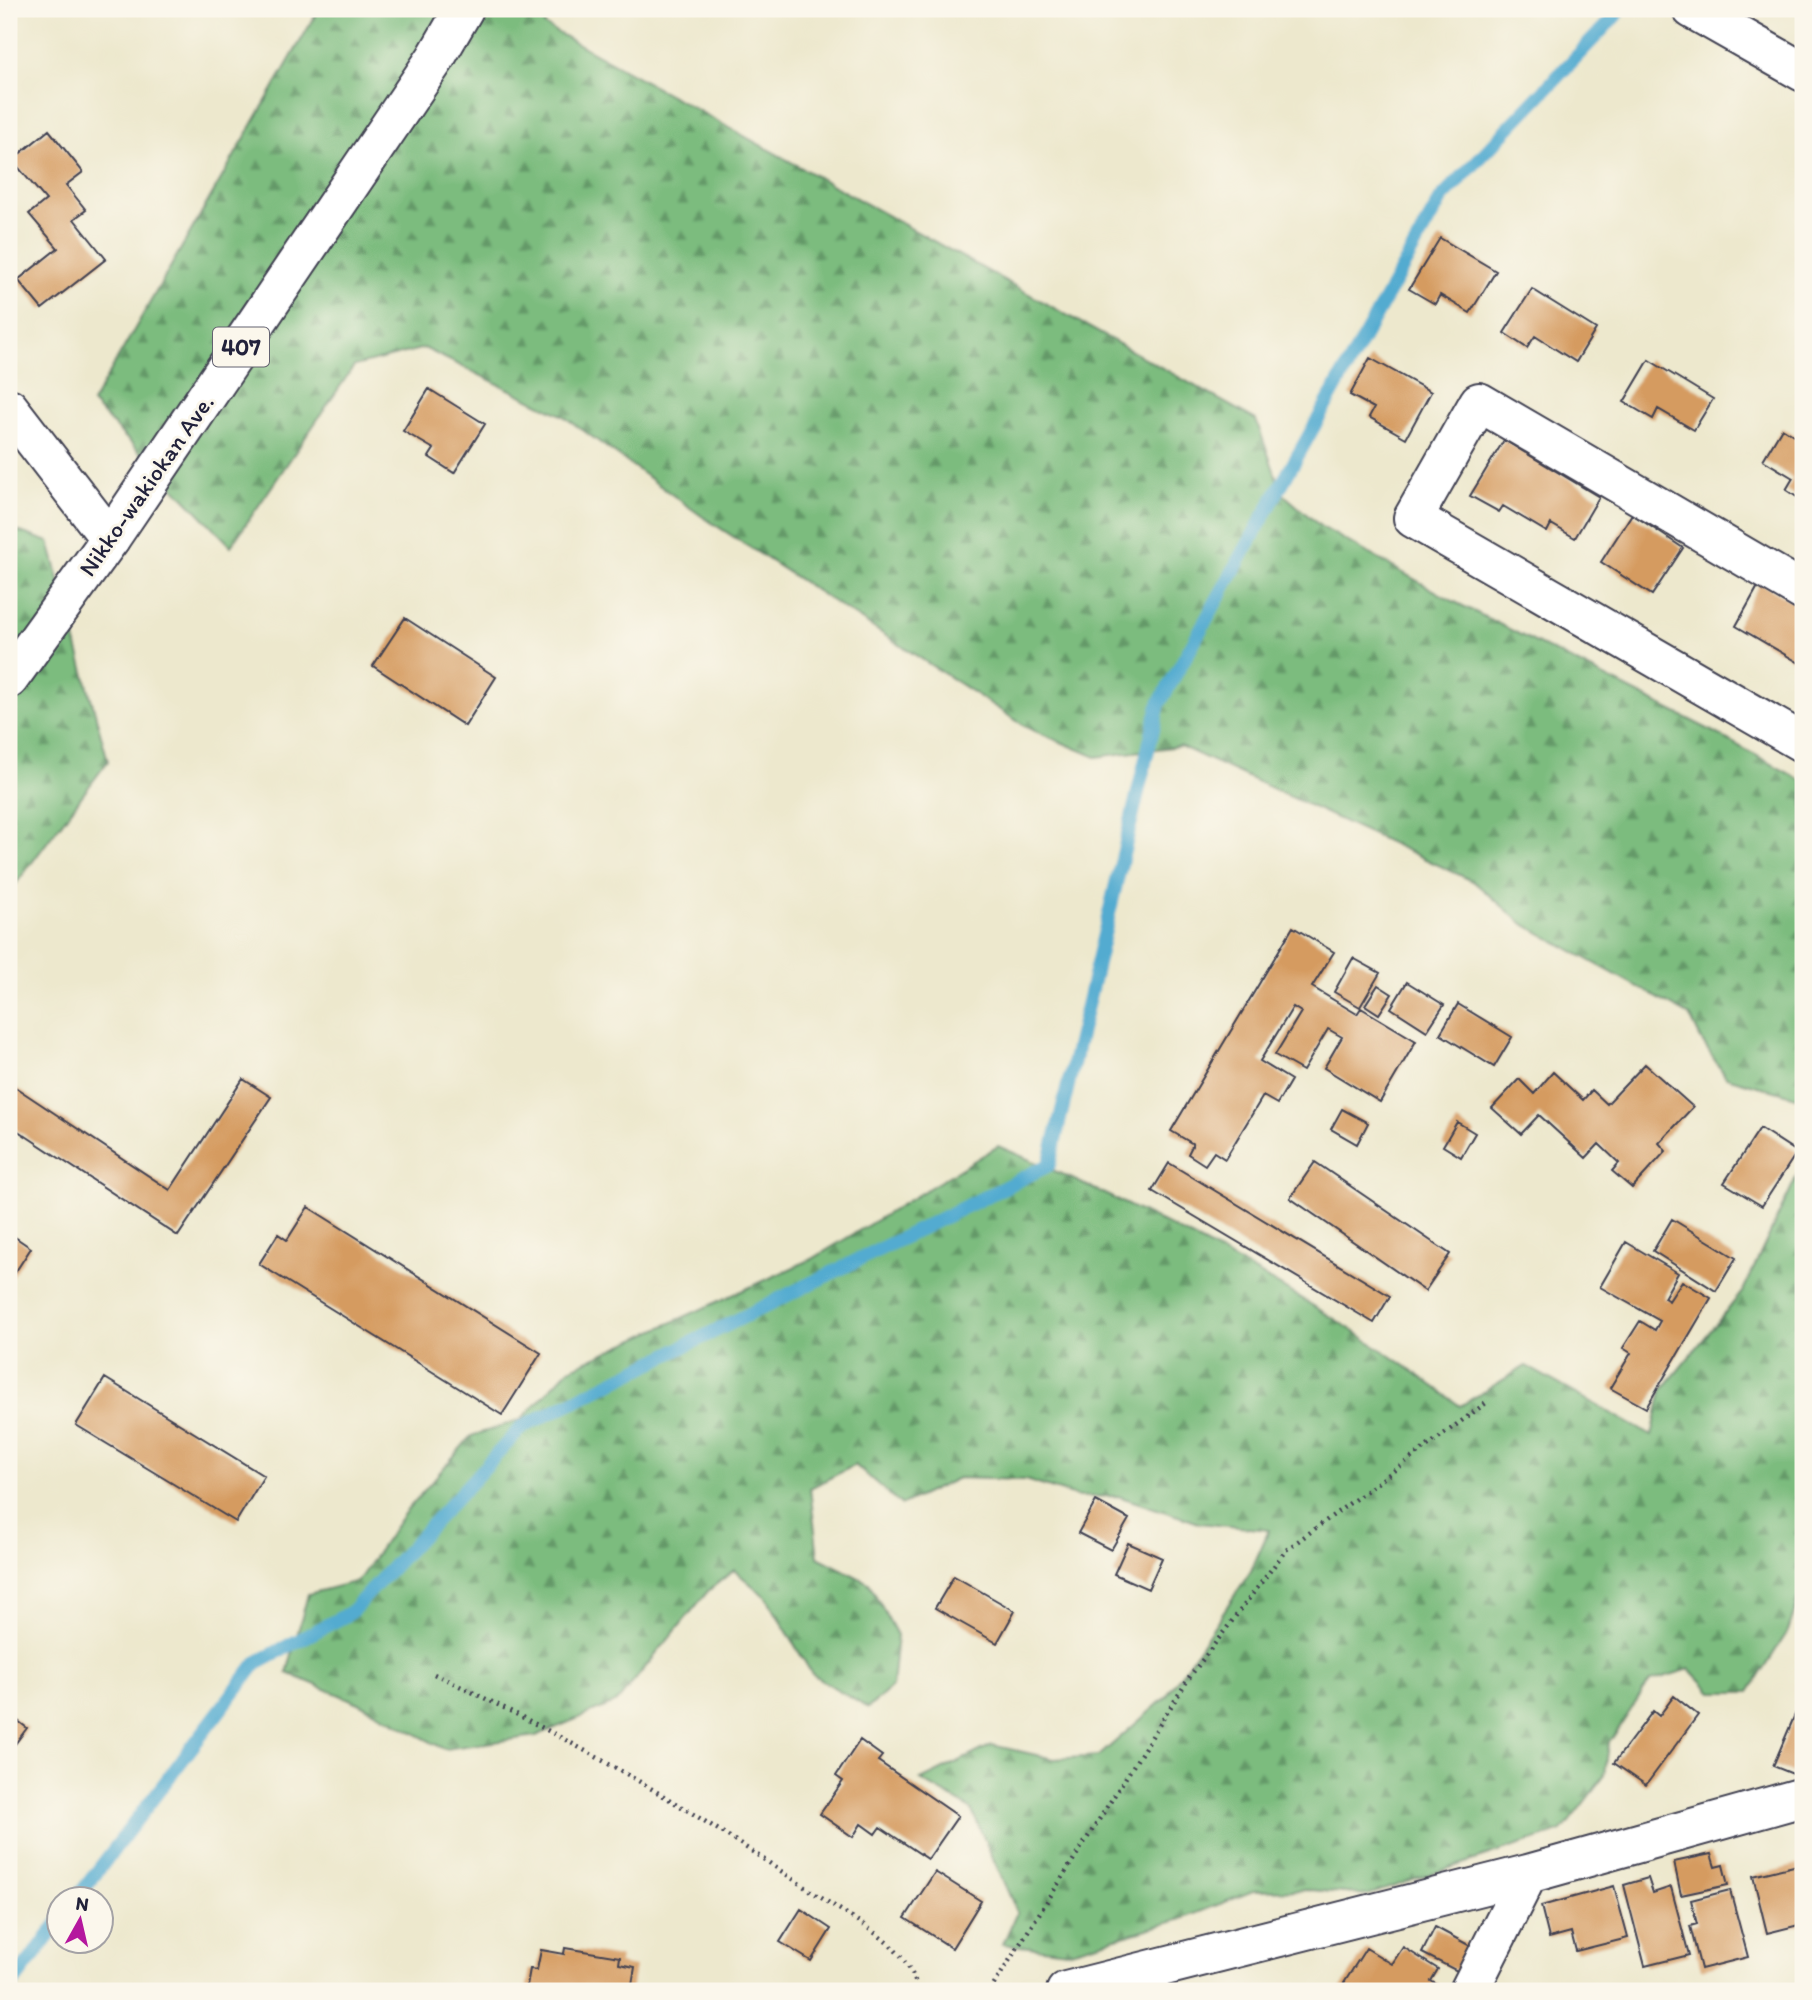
<svg xmlns="http://www.w3.org/2000/svg" width="1812" height="2000" font-family="Itim,sans-serif">
	<style>
		.forest { fill: url(#forest-firs); stroke: #4e6f5c; stroke-width: 2 }
		.lines { fill: none; stroke-linecap: round; stroke-linejoin: round }
		.stream { stroke: #53abd0; stroke-width: 14 }
		.building { fill: #d59b61 }
		.minor-casing { stroke: #404051; stroke-width: 42 }
		.highway-casing { stroke: #404051; stroke-width: 42 }
		.path { stroke: #404051; stroke-width: 4.5; stroke-dasharray: 2 5; stroke-linecap: butt }
		.minor { stroke: #fff; stroke-width: 38 }
		.highway { stroke: #fff; stroke-width: 38 }
		.labels { text-anchor: middle; dominant-baseline: central; stroke-width: 6; stroke-linejoin: round; paint-order: stroke }
		.shield { fill: #fbf7ec; stroke: #636270; stroke-width: 2 }
		.shield-label { font-size: 23px; font-weight: bold; fill: #22223b }
		.street-label { font-size: 24px; fill: #22223b; stroke: #fbf7ec }
	</style>
	<defs>
		<pattern id="forest-firs" width="22" height="20" patternUnits="userSpaceOnUse" patternTransform="scale(1.75)"><rect width="22" height="20" fill="#7bbc7e"/><path d="M5 1l3.5 6h-7zM16 11l3.5 6h-7z" fill="#649868"/></pattern>
	</defs>
	<rect width="100%" height="100%" fill="#fbf7ec"/>
	<filter id="ink" filterUnits="userSpaceOnUse"><feTurbulence type="fractalNoise" baseFrequency=".0143" numOctaves="2"/><feDisplacementMap in="SourceGraphic" scale="14" xChannelSelector="R" yChannelSelector="G"/><feConvolveMatrix kernelMatrix="1 2 1 2 8 2 1 2 1" color-interpolation-filters="sRGB"/></filter>
	<filter id="wash" filterUnits="userSpaceOnUse"><feTurbulence type="fractalNoise" baseFrequency=".00686" numOctaves="4" result="noise"/><feDisplacementMap in="SourceGraphic" scale="28" xChannelSelector="R" yChannelSelector="G"/><feGaussianBlur stdDeviation="1.57" result="paint"/><feColorMatrix in="noise" values="0 0 0 0 0 0 0 0 0 0 0 0 0 0 0 0 0 1.4 0 .05"/><feComposite in="paint" operator="in"/></filter>
	<g filter="url(#wash)">
		<rect width="100%" height="100%" fill="#ede8cd"/>
		<path class="forest" d="M 319,9 L 555,9 L 544,25 L 1256,420 L 1282,493 L 1320,526 L 1455,602 L 1706,728 L 1803,781 L 1803,1099 L 1726,1077 L 1702,1041 L 1690,1016 L 1522,923 L 1473,881 L 1180,746 L 1096,757 L 1028,728 L 703,517 L 562,415 L 424,348 L 354,366 L 231,546 L 92,403 Z
			M 9,528 L 49,542 L 108,761 L 9,893 Z
			M 998,1146 C 1161,1216 1319,1298 1460,1406 L 1526,1366 L 1652,1436 L 1662,1390 L 1743,1291 L 1803,1163 L 1803,1587 L 1788,1631 L 1749,1692 L 1712,1692 L 1690,1669 L 1650,1681 L 1609,1743 L 1605,1775 L 1562,1831 L 1368,1895 L 1310,1890 L 1253,1891 L 1179,1920 L 1067,1952 L 1003,1944 L 1017,1912 L 971,1809 L 921,1780 L 992,1745 L 1054,1759 L 1099,1756 L 1166,1697 L 1251,1571 L 1269,1530 L 1199,1523 L 1118,1496 L 1079,1497 L 1025,1480 L 958,1478 L 902,1505 L 855,1465 L 810,1488 L 818,1557 L 869,1583 L 897,1635 L 892,1687 L 868,1708 L 812,1674 L 767,1598 L 734,1570 L 708,1591 L 617,1702 L 536,1736 L 444,1749 L 359,1703 L 287,1673 L 308,1594 L 358,1581 L 403,1515 L 471,1436 L 521,1420 L 569,1369 L 814,1258 Z"/>
		<g class="lines">
			<path class="stream" d="M 77,1898 L 256,1663 L 350,1613 L 522,1427 L 1049,1165 L 1159,704 L 1441,199 L 1618,13
				M 9,1988 L 60,1921"/>
		</g>
		<g id="blocks">
			<path class="building" d="M 49,130 L 83,172 L 66,185 L 86,210 L 74,219 L 106,259 L 42,309 L 18,280 L 58,248 L 29,214 L 46,200 L 12,160 Z
				M 1440,238 L 1496,271 L 1470,313 L 1440,295 L 1435,304 L 1409,289 Z
				M 1532,289 L 1596,329 L 1576,362 L 1535,336 L 1527,348 L 1504,333 Z
				M 1370,358 L 1431,392 L 1406,438 L 1369,417 L 1374,408 L 1350,395 Z
				M 1649,360 L 1713,399 L 1694,430 L 1658,409 L 1653,419 L 1624,402 Z
				M 429,389 L 485,424 L 454,473 L 429,457 L 434,449 L 403,431 Z
				M 1782,428 L 1803,441 L 1803,501 L 1786,490 L 1793,478 L 1763,460 Z
				M 1504,440 L 1599,497 L 1575,538 L 1551,524 L 1547,532 L 1503,506 L 1499,512 L 1470,496 Z
				M 1632,514 L 1683,548 L 1652,595 L 1601,562 Z
				M 1760,583 L 1803,608 L 1803,665 L 1736,626 Z
				M 405,618 L 496,677 L 465,726 L 373,666 Z
				M 1293,927 L 1334,952 L 1312,987 L 1357,1014 L 1361,1008 L 1416,1041 L 1380,1102 L 1324,1068 L 1342,1037 L 1328,1029 L 1303,1071 L 1275,1055 L 1301,1012 L 1293,1007 L 1260,1061 L 1291,1080 L 1277,1104 L 1263,1096 L 1225,1159 L 1214,1152 L 1205,1165 L 1188,1154 L 1193,1144 L 1171,1131 Z
				M 1353,958 L 1380,973 L 1360,1007 L 1334,992 Z
				M 1407,982 L 1444,1005 L 1427,1031 L 1391,1008 Z
				M 1378,985 L 1392,994 L 1379,1014 L 1365,1005 Z
				M 1458,1004 L 1512,1037 L 1494,1067 L 1440,1034 Z
				M 1645,1064 L 1693,1107 L 1659,1143 L 1666,1151 L 1632,1188 L 1612,1171 L 1619,1163 L 1599,1144 L 1586,1158 L 1539,1115 L 1521,1134 L 1492,1108 L 1519,1079 L 1534,1094 L 1553,1072 L 1583,1100 L 1592,1090 L 1607,1104 Z
				M 243,1079 L 271,1097 L 178,1236 L 9,1125 L 9,1083 L 170,1190 Z
				M 1342,1109 L 1368,1123 L 1357,1144 L 1331,1129 Z
				M 1457,1122 L 1475,1133 L 1461,1157 L 1443,1146 Z
				M 1760,1128 L 1797,1152 L 1762,1206 L 1724,1183 Z
				M 1315,1162 L 1450,1254 L 1425,1291 L 1290,1198 Z
				M 1169,1163 L 1390,1296 L 1374,1323 L 1152,1191 Z
				M 308,1207 L 541,1353 L 502,1415 L 259,1264 L 278,1234 L 287,1240 Z
				M 1672,1219 L 1736,1258 L 1716,1291 L 1653,1251 Z
				M 9,1233 L 31,1248 L 9,1282 Z
				M 1626,1242 L 1678,1273 L 1664,1298 L 1669,1301 L 1682,1281 L 1711,1298 L 1646,1408 L 1610,1388 L 1631,1353 L 1623,1348 L 1640,1321 L 1655,1330 L 1660,1321 L 1600,1287 Z
				M 105,1378 L 264,1476 L 236,1522 L 76,1425 Z
				M 1096,1501 L 1129,1519 L 1111,1550 L 1078,1533 Z
				M 1128,1543 L 1162,1558 L 1148,1589 L 1114,1574 Z
				M 954,1576 L 1015,1611 L 997,1643 L 935,1608 Z
				M 1674,1696 L 1698,1715 L 1646,1785 L 1614,1763 L 1653,1711 L 1659,1716 Z
				M 1803,1696 L 1803,1778 L 1773,1766 Z
				M 9,1714 L 27,1728 L 9,1752 Z
				M 860,1740 L 882,1756 L 878,1761 L 958,1816 L 928,1859 L 880,1827 L 875,1834 L 861,1824 L 853,1837 L 820,1814 L 843,1781 L 836,1776 Z
				M 1711,1854 L 1715,1867 L 1723,1865 L 1728,1885 L 1681,1895 L 1674,1862 Z
				M 1798,1865 L 1803,1885 L 1803,1924 L 1767,1933 L 1753,1876 Z
				M 935,1872 L 981,1901 L 952,1948 L 905,1918 Z
				M 1648,1878 L 1653,1893 L 1671,1887 L 1689,1955 L 1645,1966 L 1624,1885 Z
				M 1614,1886 L 1628,1938 L 1576,1951 L 1571,1932 L 1549,1938 L 1541,1906 Z
				M 1730,1890 L 1748,1957 L 1701,1969 L 1690,1926 L 1697,1924 L 1691,1900 Z
				M 801,1909 L 831,1929 L 811,1961 L 780,1942 Z
				M 1435,1927 L 1474,1948 L 1461,1973 L 1422,1953 Z
				M 1403,1947 L 1438,1969 L 1431,1981 L 1447,1991 L 1339,1991 L 1366,1948 L 1392,1964 Z
				M 565,1948 L 620,1957 L 619,1964 L 635,1967 L 631,1991 L 526,1991 L 530,1969 L 537,1970 L 541,1950 L 564,1954 Z"/>
		</g>
	</g>
	<g filter="url(#ink)">
		<use href="#blocks" fill-opacity="0" stroke="#404051" stroke-width="2"/>
		<g class="lines">
			<defs>
				<path id="minor" d="M 1692,9 L 1803,72
					M 9,408 L 110,539
					M 1803,591 L 1479,402 L 1413,518 L 1803,743
					M 1066,1991 L 1528,1874 L 1803,1797
					M 1469,1991 L 1528,1874"/>
				<path id="highway" d="M 9,679 L 110,539 L 435,59 L 464,9"/>
			</defs>
			<use href="#minor" class="minor-casing"/>
			<use href="#highway" class="highway-casing"/>
			<path class="path" d="M 434,1674 C 563,1734 686,1805 803,1886 C 828,1903 876,1930 895,1950 C 906,1962 916,1976 917,1991
				M 990,1991 L 1191,1675 L 1286,1550 L 1486,1403"/>
			<use href="#minor" class="minor"/>
			<use href="#highway" class="highway"/>
		</g>
	</g>
	<g class="labels">
		<rect class="shield" x="213" y="327.5" width="56" height="39" rx="5"/>
		<g class="shield-label">
			<text x="241" y="347">407</text>
		</g>
		<g class="street-label">
			<text transform="translate(146 485) rotate(-55)">Nikko-wakiokan Ave.</text>
		</g>
	</g>
	<rect width="1812" height="2000" fill="none" stroke="#fbf7ec" stroke-width="35"/>
	<g transform="translate(80 1920) rotate(8)"><circle r="33" fill="#fbf7ec" stroke="#a4a2a5" stroke-width="2"/>
	<path d="M0-5L12 26L0 18L-12 26Z" fill="#b5179e"/>
	<text y="-10" font-size="19" font-weight="bold" text-anchor="middle" fill="#22223b">N</text>
	</g>
</svg>
